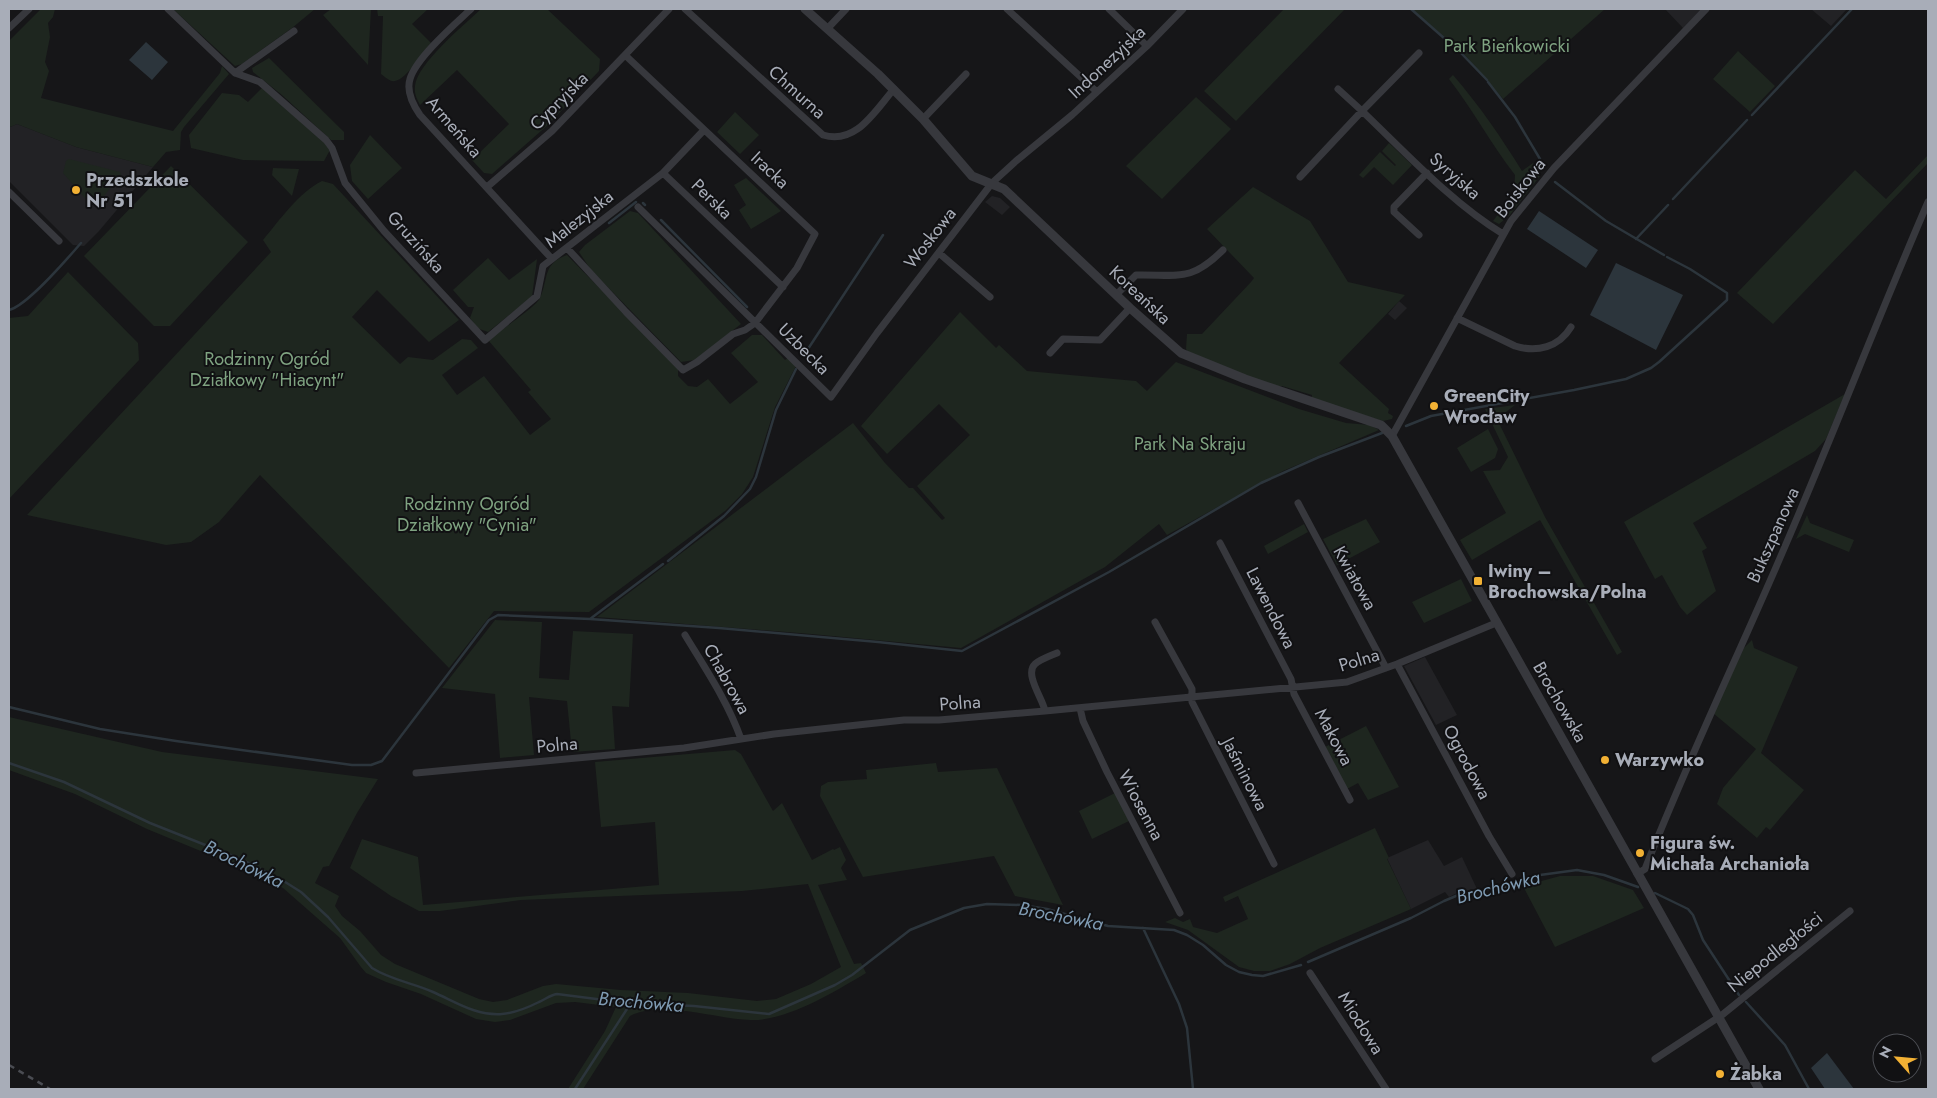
<svg xmlns="http://www.w3.org/2000/svg" width="1937" height="1098" font-family="Jost,sans-serif">
	<style>
		.built { fill: #222225 }
		.green { fill: #1e261f }
		.water { fill: #2c353c }
		.lines { fill: none; stroke-linecap: round; stroke-linejoin: round }
		.stream { stroke: #2c353c; stroke-width: 2.5 }
		.minor { stroke: #37383d; stroke-width: 7 }
		.tertiary { stroke: #37383d; stroke-width: 9 }
		.rail { stroke: #4a4c52; stroke-width: 2.5; stroke-dasharray: 6 5; stroke-linecap: butt }
		.poi-dot { fill: #f2b134; stroke: #111113; stroke-width: 2 }
		.labels { text-anchor: middle; dominant-baseline: central; stroke-width: 4; stroke-linejoin: round; paint-order: stroke }
		.park-label { font-size: 18px; fill: #7fa381; stroke: #111113 }
		.street-label { font-size: 18px; fill: #a8adb8; stroke: #111113 }
		.poi-label { font-size: 18px; font-weight: bold; fill: #a8adb8; stroke: #111113; text-anchor: start }
		.water-label { font-size: 19px; font-style: italic; fill: #7f9bb3; stroke: #111113 }
	</style>
	<rect width="100%" height="100%" fill="#161618"/>
	<path class="built" d="M 1665,9 L 1702,9 L 1683,28 Z
		M 1811,9 L 1847,9 L 1831,26 Z
		M 17,124 L 76,147 L 153,167 L 99,231 L 84,246 L 73,245 L 9,181 L 9,132 L 10,127 Z
		M 992,196 L 1000,198 L 1010,207 L 1002,215 L 985,202 Z
		M 1399,301 L 1407,308 L 1395,320 L 1388,314 Z
		M 1425,657 L 1457,715 L 1436,725 L 1404,666 Z
		M 1428,840 L 1444,866 L 1462,857 L 1477,889 L 1457,893 L 1449,897 L 1445,892 L 1411,909 L 1387,858 Z"/>
	<path class="green" d="M 41,9 L 55,9 L 53,17 L 48,23 L 50,37 L 45,62 L 49,71 L 41,98 L 173,131 L 220,73 L 222,66 L 229,74 L 184,127 L 181,132 L 180,150 L 166,152 L 153,167 L 76,147 L 17,124 L 10,127 L 9,132 L 9,41 Z
		M 173,9 L 315,9 L 292,28 L 242,64 L 235,66 Z
		M 331,9 L 371,9 L 368,65 L 323,15 Z
		M 377,9 L 428,9 L 412,24 L 431,43 C 423,52 407,79 395,81 C 390,82 385,77 381,74 L 383,16 L 378,16 Z
		M 481,9 L 547,9 L 600,59 L 599,71 L 578,93 L 549,124 L 492,174 L 484,173 L 472,160 L 509,124 L 457,70 L 420,105 C 417,99 414,94 415,86 C 417,64 464,25 481,9 Z
		M 1284,9 L 1345,9 L 1236,121 L 1204,91 Z
		M 1412,9 L 1605,9 L 1503,99 L 1462,52 Z
		M 1738,51 L 1775,86 L 1750,112 L 1713,79 Z
		M 269,58 L 344,132 L 344,140 L 331,140 L 282,95 L 253,72 L 252,68 Z
		M 1453,75 C 1479,105 1501,137 1522,171 L 1533,163 L 1540,176 L 1509,216 L 1499,224 L 1493,221 L 1514,193 L 1515,175 C 1491,144 1473,110 1449,79 Z
		M 262,88 L 323,141 L 330,150 L 324,161 L 243,160 L 191,148 L 189,135 L 222,93 L 239,95 L 248,102 Z
		M 1196,97 L 1231,129 L 1162,199 L 1126,166 Z
		M 735,112 L 759,135 L 740,154 L 717,132 Z
		M 370,135 L 402,168 L 368,199 L 352,181 L 350,165 Z
		M 1389,143 L 1412,165 L 1393,185 L 1374,167 L 1363,178 L 1359,175 L 1380,152 L 1395,166 L 1396,165 L 1382,151 Z
		M 1928,155 L 1928,163 L 1773,324 L 1737,293 L 1855,170 L 1886,199 Z
		M 69,159 L 120,172 L 121,175 L 98,203 L 91,205 L 63,173 L 66,161 Z
		M 171,166 L 248,242 L 170,326 L 154,326 L 84,256 Z
		M 273,168 L 299,169 L 292,196 L 272,175 Z
		M 746,178 L 781,211 L 751,229 L 739,210 L 746,205 L 734,185 Z
		M 322,181 L 333,184 L 459,320 L 429,342 L 377,290 L 352,317 L 400,364 L 408,357 L 433,360 L 462,339 L 471,340 L 478,348 L 442,375 L 457,395 L 484,376 L 530,435 L 551,419 L 528,392 L 531,390 L 488,340 C 497,333 537,306 540,298 C 549,278 542,264 567,255 L 678,368 L 678,376 L 688,386 L 697,387 L 708,379 L 730,404 L 758,382 L 731,353 L 752,335 L 762,335 L 785,360 L 789,357 L 797,364 L 775,407 L 753,477 L 742,494 L 725,511 L 589,612 L 494,611 L 449,668 L 260,475 L 219,522 L 191,542 L 166,545 L 27,515 L 271,252 L 263,240 C 279,221 299,192 322,181 Z
		M 1253,187 L 1310,221 L 1348,282 L 1405,295 L 1339,363 L 1389,409 L 1388,413 L 1393,416 L 1392,419 L 1383,421 L 1312,400 L 1312,395 L 1282,386 L 1272,386 L 1189,354 L 1186,349 L 1187,334 L 1202,334 L 1251,282 L 1254,278 L 1207,229 Z
		M 630,211 L 638,213 L 741,324 L 695,360 L 681,362 L 591,270 L 579,252 L 585,245 Z
		M 488,258 L 509,280 L 537,259 L 532,297 L 488,332 L 477,328 L 470,318 L 474,307 L 468,307 L 453,290 Z
		M 68,272 L 138,343 L 139,360 L 9,499 L 9,318 L 28,316 Z
		M 960,312 L 996,348 L 999,345 L 1027,371 L 1136,381 L 1147,391 L 1176,362 L 1299,409 L 1346,423 L 1370,425 L 1379,430 L 1283,471 L 1167,535 L 1159,524 L 1105,567 L 961,648 L 811,634 L 597,617 L 853,423 L 885,463 L 909,488 L 913,488 L 942,520 L 945,518 L 917,486 L 970,435 L 939,404 L 887,454 L 861,426 Z
		M 1845,394 L 1826,439 L 1815,451 L 1693,523 L 1707,548 L 1702,551 L 1716,591 L 1687,615 L 1680,607 L 1662,575 L 1655,579 L 1624,522 Z
		M 1515,405 L 1497,419 L 1545,517 L 1622,652 L 1617,655 L 1540,520 L 1472,560 L 1460,540 L 1506,513 L 1483,471 L 1500,470 L 1508,457 L 1485,409 Z
		M 1488,429 L 1498,449 L 1495,458 L 1471,472 L 1457,448 Z
		M 1807,515 L 1810,523 L 1854,540 L 1849,552 L 1805,534 L 1796,539 Z
		M 1366,519 L 1380,542 L 1337,565 L 1323,539 Z
		M 1304,524 L 1308,532 L 1268,554 L 1264,546 Z
		M 1461,579 L 1472,601 L 1424,623 L 1412,602 Z
		M 495,620 L 542,622 L 539,678 L 569,680 L 573,631 L 633,634 L 629,707 L 612,706 L 615,749 L 572,752 L 567,701 L 529,697 L 534,755 L 500,758 L 495,694 L 442,688 Z
		M 1752,640 L 1754,648 L 1798,667 L 1761,753 L 1804,790 L 1770,830 L 1766,827 L 1757,838 L 1717,804 L 1723,788 L 1756,749 L 1713,713 L 1744,648 Z
		M 9,717 L 162,752 L 378,779 L 357,813 L 329,866 L 323,867 L 315,883 L 339,896 L 335,906 L 342,916 L 360,931 L 381,955 L 395,964 L 479,999 L 493,1002 L 507,1000 L 543,986 L 556,984 L 621,990 L 688,993 L 757,1001 L 776,999 L 811,984 L 841,967 L 808,884 L 742,891 L 521,900 L 440,911 L 419,911 L 391,896 L 350,868 L 362,839 L 418,857 L 423,905 L 659,885 L 655,822 L 601,827 L 595,762 L 735,750 L 741,754 L 773,811 L 782,803 L 812,860 L 833,849 L 834,850 L 840,847 L 846,860 L 841,868 L 847,880 L 818,885 L 854,964 L 861,963 L 866,973 C 836,991 787,1021 751,1020 C 716,1019 661,1000 630,1016 L 583,1089 L 568,1089 L 605,1031 L 616,1007 L 575,1002 L 556,1003 L 510,1020 L 495,1022 L 476,1019 L 421,994 L 386,982 L 366,973 L 361,967 L 340,938 L 283,888 L 247,870 L 147,829 L 75,794 L 9,770 Z
		M 1366,726 L 1399,787 L 1368,800 L 1358,783 L 1347,789 L 1325,747 Z
		M 936,763 L 938,772 L 997,768 L 1063,905 L 1015,896 L 994,856 L 863,877 L 820,796 L 821,786 L 828,782 L 867,779 L 866,770 Z
		M 1115,793 L 1129,821 L 1092,839 L 1079,811 Z
		M 1375,828 L 1389,858 L 1387,859 L 1411,909 L 1320,948 L 1290,964 L 1270,971 L 1254,971 L 1239,967 L 1188,930 L 1165,922 L 1175,918 L 1183,922 L 1190,919 L 1193,927 L 1217,933 L 1248,919 L 1238,896 L 1225,902 L 1223,897 Z
		M 1560,876 L 1593,876 L 1633,890 L 1644,908 L 1555,947 L 1523,886 Z"/>
	<path class="water" d="M 146,42 L 168,62 L 152,80 L 129,60 Z
		M 1539,211 L 1598,250 L 1586,268 L 1527,229 Z
		M 1616,263 L 1683,295 L 1656,350 L 1590,315 Z
		M 1827,1053 L 1854,1089 L 1825,1089 L 1811,1068 Z"/>
	<g class="lines">
		<path class="stream" d="M 1411,9 L 1461,53 L 1487,80
			M 1488,82 L 1515,117 L 1540,159
			M 1752,115 L 1852,9
			M 1555,182 L 1606,221 L 1664,255
			M 1673,199 L 1747,120
			M 643,203 L 645,205
			M 661,220 L 747,307
			M 609,223 L 636,202
			M 1636,239 L 1668,205
			M 9,310 C 27,306 67,259 81,243
			M 804,355 L 883,235
			M 1406,426 L 1431,416 L 1574,390 L 1626,379 L 1651,368 L 1659,362 L 1727,300 L 1727,293 L 1690,269 L 1667,257
			M 668,561 L 724,516 L 750,489 L 756,477 L 776,410 L 796,369
			M 590,619 L 663,564
			M 9,707 L 100,729 L 176,741 L 352,765 L 371,765 L 382,761 L 489,620 L 498,615 L 590,619 L 719,628 L 878,642 L 962,651 L 1109,572 L 1261,483 L 1319,457 L 1382,433
			M 9,763 L 64,782 L 150,823 L 243,860 L 282,880 L 301,892 L 328,917 L 372,968 C 391,980 413,983 433,992 C 456,1002 476,1016 502,1014 C 515,1013 529,1007 539,1002 C 546,999 550,995 557,994 L 628,1003 L 694,1006 L 769,1014 L 835,985 L 852,975 L 910,930 L 964,908 L 987,904 L 1022,905 L 1047,909 L 1108,926 L 1174,930 L 1187,935 L 1203,945 L 1226,965 L 1239,972 L 1252,975 L 1263,976 L 1301,965
			M 1655,893 L 1688,909 L 1693,915 L 1703,940 L 1739,995
			M 1143,928 L 1179,1004 L 1187,1028 L 1193,1089
			M 1308,962 L 1411,918 L 1444,901 L 1463,893 L 1512,886 L 1540,875 L 1577,870 L 1604,875 L 1638,887
			M 1746,1002 L 1785,1045 L 1809,1089
			M 575,1089 L 627,1009 L 628,1004"/>
		<path class="minor" d="M 168,9 L 235,73 L 260,82 L 326,140 L 332,148 L 345,183 L 384,231 L 485,340 L 537,296 L 543,266 L 663,173
			M 471,9 C 455,24 416,58 410,79 C 406,92 413,105 420,115 L 552,259
			M 685,9 L 823,135 C 856,145 874,112 894,89
			M 1007,9 L 1097,92
			M 1109,9 L 1147,46
			M 9,28 L 29,9
			M 828,28 L 846,9
			M 235,73 L 294,31
			M 1338,89 L 1362,111 L 1419,53
			M 923,119 L 966,74
			M 704,130 L 663,173 L 783,287
			M 1300,177 L 1362,111 C 1405,152 1453,204 1503,234
			M 487,187 L 552,131 L 669,9
			M 9,192 L 59,241
			M 638,207 L 831,397 L 877,333 L 992,183 L 1016,161 L 1072,115 L 1147,46 L 1183,9
			M 1419,235 L 1394,212 L 1394,207 L 1427,173
			M 567,248 L 626,312 L 683,370 L 697,362 L 733,334 L 745,330 L 755,323 L 797,268 L 815,234 L 625,55
			M 939,253 L 990,297
			M 1116,295 L 1136,275 C 1178,274 1190,283 1223,250
			M 1457,318 L 1515,346 C 1537,353 1559,347 1571,327
			M 1050,353 L 1063,339 L 1100,340 L 1130,308
			M 1392,436 L 1511,221 L 1554,168 L 1706,9
			M 1298,503 L 1386,668
			M 1220,543 L 1291,679 L 1294,694 L 1350,800
			M 1155,622 L 1192,689 L 1192,702 L 1274,864
			M 685,635 C 705,668 728,702 741,739
			M 1397,664 L 1489,836 L 1512,874
			M 1080,708 L 1083,721 L 1107,772 L 1180,913
			M 1045,711 C 1043,699 1024,674 1035,664 C 1041,659 1050,656 1057,653
			M 416,773 L 684,748 L 774,734 L 904,720 L 939,720 L 1045,711 L 1347,682 L 1397,664 L 1496,623
			M 1637,874 L 1645,869 C 1688,759 1740,652 1786,544 C 1835,430 1879,315 1928,202
			M 1310,973 L 1386,1089
			M 1655,1059 L 1722,1015 L 1850,911"/>
		<path class="tertiary" d="M 805,9 L 878,74 L 923,119 L 972,176 L 1004,189 L 1130,308 L 1181,353 L 1245,379 L 1381,425 L 1392,436 L 1759,1089"/>
		<path class="rail" d="M 9,1065 L 50,1089"/>
	</g>
	<g class="poi-dot">
		<circle cx="76" cy="190" r="5"/>
		<circle cx="1434" cy="406" r="5"/>
		<rect x="1473" y="576" width="10" height="10" rx="2.5"/>
		<circle cx="1605" cy="760" r="5"/>
		<circle cx="1640" cy="853" r="5"/>
		<circle cx="1720" cy="1074" r="5"/>
	</g>
	<g class="labels">
		<g class="park-label">
			<text x="1507" y="46">Park Bieńkowicki</text>
			<text x="267" y="359">Rodzinny Ogród<tspan x="267" dy="21">Działkowy "Hiacynt"</tspan></text>
			<text x="1190" y="444">Park Na Skraju</text>
			<text x="467" y="504">Rodzinny Ogród<tspan x="467" dy="21">Działkowy "Cynia"</tspan></text>
		</g>
		<g class="street-label">
			<text transform="translate(1107 62) rotate(-43)">Indonezyjska</text>
			<text transform="translate(797 92) rotate(42)">Chmurna</text>
			<text transform="translate(559 101) rotate(-45)">Cypryjska</text>
			<text transform="translate(454 127) rotate(49)">Armeńska</text>
			<text transform="translate(770 170) rotate(43)">Iracka</text>
			<text transform="translate(1455 176) rotate(41)">Syryjska</text>
			<text transform="translate(1520 188) rotate(-52)">Boiskowa</text>
			<text transform="translate(712 199) rotate(44)">Perska</text>
			<text transform="translate(579 219) rotate(-38)">Malezyjska</text>
			<text transform="translate(930 238) rotate(-52)">Woskowa</text>
			<text transform="translate(416 242) rotate(48)">Gruzińska</text>
			<text transform="translate(1140 295) rotate(43)">Koreańska</text>
			<text transform="translate(804 349) rotate(45)">Uzbecka</text>
			<text transform="translate(1773 535) rotate(-66)">Bukszpanowa</text>
			<text transform="translate(1355 578) rotate(61)">Kwiatowa</text>
			<text transform="translate(1271 608) rotate(63)">Lawendowa</text>
			<text transform="translate(1359 660) rotate(-17)">Polna</text>
			<text transform="translate(727 679) rotate(61)">Chabrowa</text>
			<text transform="translate(1560 702) rotate(60)">Brochowska</text>
			<text transform="translate(960 703) rotate(-4)">Polna</text>
			<text transform="translate(1334 737) rotate(62)">Makowa</text>
			<text transform="translate(557 745) rotate(-5)">Polna</text>
			<text transform="translate(1467 762) rotate(62)">Ogrodowa</text>
			<text transform="translate(1245 774) rotate(63)">Jaśminowa</text>
			<text transform="translate(1141 805) rotate(62)">Wiosenna</text>
			<text transform="translate(1775 952) rotate(-39)">Niepodległości</text>
			<text transform="translate(1361 1023) rotate(58)">Miodowa</text>
		</g>
		<g class="poi-label">
			<text x="86" y="180">Przedszkole<tspan x="86" dy="21">Nr 51</tspan></text>
			<text x="1444" y="396">GreenCity<tspan x="1444" dy="21">Wrocław</tspan></text>
			<text x="1488" y="571">Iwiny –<tspan x="1488" dy="21">Brochowska/Polna</tspan></text>
			<text x="1615" y="760">Warzywko</text>
			<text x="1650" y="843">Figura św.<tspan x="1650" dy="21">Michała Archanioła</tspan></text>
			<text x="1730" y="1074">Żabka</text>
		</g>
		<g class="water-label">
			<text transform="translate(244 864) rotate(26)">Brochówka</text>
			<text transform="translate(1498 887) rotate(-14)">Brochówka</text>
			<text transform="translate(1061 916) rotate(11)">Brochówka</text>
			<text transform="translate(641 1002) rotate(5)">Brochówka</text>
		</g>
	</g>
	<rect width="1937" height="1098" fill="none" stroke="#a8adb8" stroke-width="20"/>
	<g transform="translate(1897 1058) rotate(297)"><circle r="24" fill="#111113" stroke="#4d4f55"/>
	<path d="M0-4L9 19L0 12L-9 19Z" fill="#f2b134"/>
	<text y="-8" font-size="14" font-weight="bold" text-anchor="middle" fill="#a8adb8">N</text>
	</g>
</svg>
